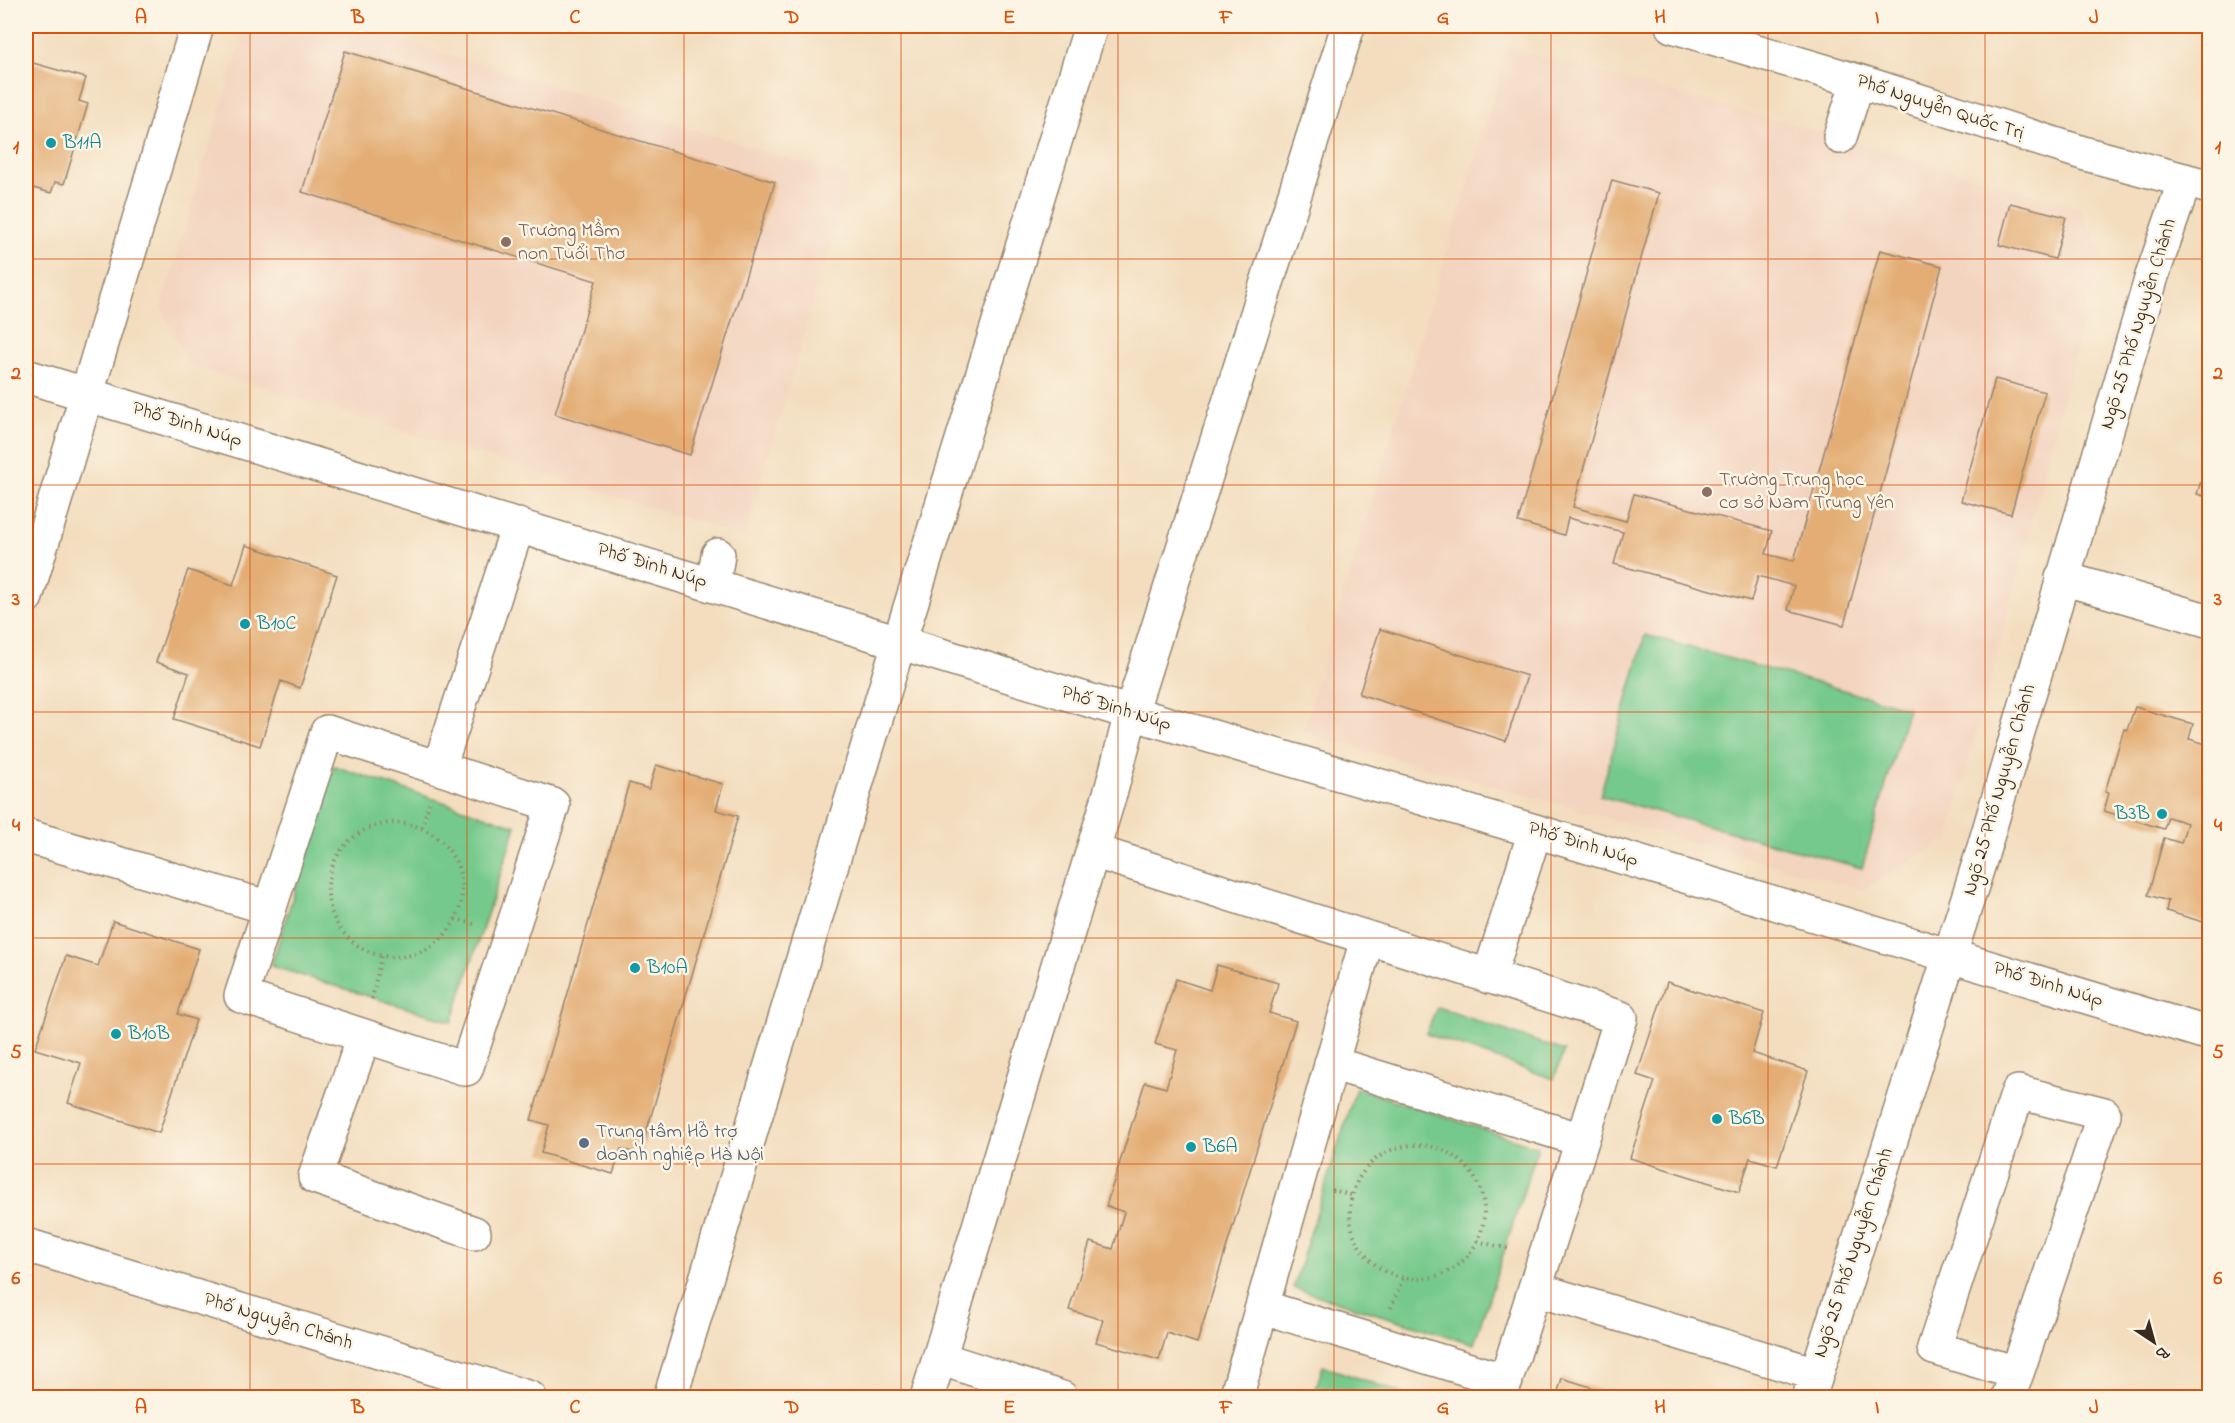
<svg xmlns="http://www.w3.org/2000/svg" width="2235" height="1423" font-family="'Indie Flower',sans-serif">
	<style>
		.built { fill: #f3d4bf }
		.green { fill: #76c98c; stroke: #587a55; stroke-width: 1.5 }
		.building { fill: #e3ad75 }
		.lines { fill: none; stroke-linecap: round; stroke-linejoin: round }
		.minor-casing { stroke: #97846e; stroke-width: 36 }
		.path { stroke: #97846e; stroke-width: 4; stroke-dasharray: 1.5 4.5; stroke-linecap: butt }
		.minor { stroke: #fff; stroke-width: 33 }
		.grid { fill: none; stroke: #d7540e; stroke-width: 1.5; stroke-opacity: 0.55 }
		.culture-dot { fill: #0f9aa8; stroke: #fcf5e5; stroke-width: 2 }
		.education-dot { fill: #8d6e63; stroke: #fcf5e5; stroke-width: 2 }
		.service-dot { fill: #5c6f8a; stroke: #fcf5e5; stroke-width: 2 }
		.labels { text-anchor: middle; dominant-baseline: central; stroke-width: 5; stroke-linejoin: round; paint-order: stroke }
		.street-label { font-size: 20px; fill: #3b2a1e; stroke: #fcf5e5 }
		.culture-label { font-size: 20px; fill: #0d838f; stroke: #fcf5e5; text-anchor: start }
		.education-label { font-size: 20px; fill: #785e54; stroke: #fcf5e5; text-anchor: start }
		.service-label { font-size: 20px; fill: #4e5e75; stroke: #fcf5e5; text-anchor: start }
		.neatline { fill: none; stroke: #d7540e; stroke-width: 2 }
		.grid-label { font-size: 20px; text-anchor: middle; font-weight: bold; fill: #d7540e }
	</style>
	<rect width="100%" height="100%" fill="#fcf5e5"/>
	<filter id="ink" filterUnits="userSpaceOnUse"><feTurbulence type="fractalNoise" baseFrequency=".0167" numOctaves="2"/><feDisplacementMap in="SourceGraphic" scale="12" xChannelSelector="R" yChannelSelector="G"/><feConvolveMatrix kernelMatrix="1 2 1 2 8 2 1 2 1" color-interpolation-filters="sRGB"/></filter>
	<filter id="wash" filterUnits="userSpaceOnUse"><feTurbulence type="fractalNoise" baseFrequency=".008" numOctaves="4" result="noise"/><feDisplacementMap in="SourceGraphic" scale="24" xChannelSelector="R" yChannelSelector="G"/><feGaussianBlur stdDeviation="1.35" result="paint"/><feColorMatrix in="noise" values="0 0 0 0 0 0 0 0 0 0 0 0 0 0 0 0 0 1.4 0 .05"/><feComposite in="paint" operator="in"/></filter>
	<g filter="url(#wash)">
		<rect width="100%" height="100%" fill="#f3ddbe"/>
		<path class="built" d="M 245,26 L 355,26 L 850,177 L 745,537 L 189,365 L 161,307 Z
			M 1508,48 L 1840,137 L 2080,208 L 2102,251 L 1949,839 L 1863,890 L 1302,732 Z"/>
		<path class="green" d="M 1645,635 L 1908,708 L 1862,868 L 1600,796 Z
			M 334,766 L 516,826 L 452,1022 L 271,966 Z
			M 1437,1007 L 1564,1051 L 1554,1079 L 1426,1034 Z
			M 1356,1088 L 1538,1147 L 1474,1344 L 1293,1288 Z
			M 1323,1366 L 1413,1397 L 1324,1398 L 1314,1394 Z"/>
		<g id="blocks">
			<path class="building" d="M 345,51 L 775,182 L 690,455 L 555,414 L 596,281 L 302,192 Z
				M 26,61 L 86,78 L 79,101 L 88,104 L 64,184 L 55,182 L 51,193 L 26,186 Z
				M 1612,180 L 1659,193 L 1573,507 L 1626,521 L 1634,494 L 1772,531 L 1766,554 L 1794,561 L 1880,250 L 1942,266 L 1844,625 L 1788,610 L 1794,586 L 1758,576 L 1751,601 L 1614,564 L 1623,532 L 1568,518 L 1564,535 L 1518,522 Z
				M 2010,203 L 2066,217 L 2055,259 L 1999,245 Z
				M 1995,379 L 2045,392 L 2011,514 L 1961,501 Z
				M 2209,455 L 2210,456 L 2210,498 L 2197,494 Z
				M 246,545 L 337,575 L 300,688 L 281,681 L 260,746 L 174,719 L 189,673 L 156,662 L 188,570 L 233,585 Z
				M 1380,629 L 1527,676 L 1506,741 L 1359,694 Z
				M 2135,707 L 2193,724 L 2189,739 L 2210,745 L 2210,924 L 2166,911 L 2168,901 L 2148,895 L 2164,838 L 2181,843 L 2187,823 L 2168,817 L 2164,829 L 2104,811 L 2109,793 L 2105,792 L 2124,729 L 2127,730 Z
				M 656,765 L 723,784 L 716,810 L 738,816 L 640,1154 L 621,1149 L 613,1174 L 541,1153 L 549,1125 L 531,1120 L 629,783 L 649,789 Z
				M 113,921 L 199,949 L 178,1014 L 196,1020 L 159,1133 L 68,1103 L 81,1063 L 35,1049 L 66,956 L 98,966 Z
				M 1217,965 L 1278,983 L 1269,1013 L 1296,1021 L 1197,1343 L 1167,1333 L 1159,1360 L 1096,1342 L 1103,1320 L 1069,1310 L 1090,1242 L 1113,1249 L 1124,1212 L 1106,1206 L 1145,1082 L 1166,1088 L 1177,1050 L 1155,1044 L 1176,979 L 1210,990 Z
				M 1667,982 L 1764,1013 L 1752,1053 L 1808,1071 L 1777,1166 L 1750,1158 L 1739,1192 L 1630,1158 L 1655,1081 L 1637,1075 Z
				M 1562,1378 L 1623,1397 L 1623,1398 L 1556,1398 Z"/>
		</g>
	</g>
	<g filter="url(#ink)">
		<use href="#blocks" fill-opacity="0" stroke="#97846e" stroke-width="1.5"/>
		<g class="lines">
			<defs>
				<path id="minor" d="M 1672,26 L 1858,81 L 2086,154 L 2210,187
					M 1840,137 L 1858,81
					M 26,376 L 1131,713 L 1535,831 L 2210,1034
					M 2062,578 L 2210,621
					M 713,585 L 718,555
					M 26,597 L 197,26
					M 327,732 L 553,805 L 466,1069 L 241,996 Z
					M 439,768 L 518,525
					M 26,836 L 270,908
					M 1093,851 L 1621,1018 L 1500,1398
					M 1489,977 L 1535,831
					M 364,1036 L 315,1177 L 474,1233
					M 1331,1063 L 1582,1140
					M 26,1245 L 530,1398
					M 1535,1289 L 1816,1374
					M 1262,1307 L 1506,1381
					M 939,1358 L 1062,1398
					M 670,1398 L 899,643 L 1091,26
					M 927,1398 L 1112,787 L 1131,713 L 1348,26
					M 1236,1398 L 1367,939
					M 1809,1398 L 1982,854 L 2152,276 L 2185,180
					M 2008,1398 L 2017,1373 L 2104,1114 L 2018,1092 L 1934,1348 L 2017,1373"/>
			</defs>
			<use href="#minor" class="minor-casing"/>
			<path class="path" d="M328 890a67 67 0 1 1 134 0a67 67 0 1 1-134 0Z
				M 422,827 L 429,803
				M 455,919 L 475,924
				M 372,999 L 381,956
				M1350 1212a67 67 0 1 1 134 0a67 67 0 1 1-134 0Z
				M 1332,1190 L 1351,1195
				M 1477,1241 L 1509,1249
				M 1391,1308 L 1403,1278"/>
			<use href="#minor" class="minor"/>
		</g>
	</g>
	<path class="grid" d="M 250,26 L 250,1398M 467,26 L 467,1398M 684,26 L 684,1398M 901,26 L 901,1398M 1118,26 L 1118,1398M 1334,26 L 1334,1398M 1551,26 L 1551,1398M 1768,26 L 1768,1398M 1985,26 L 1985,1398M 26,259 L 2210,259M 26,485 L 2210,485M 26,712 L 2210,712M 26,938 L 2210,938M 26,1164 L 2210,1164"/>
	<g class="culture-dot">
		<circle cx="51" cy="143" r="6"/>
		<circle cx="245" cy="624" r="6"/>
		<circle cx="2162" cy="814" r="6"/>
		<circle cx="635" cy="968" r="6"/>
		<circle cx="116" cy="1034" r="6"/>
		<circle cx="1717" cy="1119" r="6"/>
		<circle cx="1191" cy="1147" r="6"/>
	</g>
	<g class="education-dot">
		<circle cx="506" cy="242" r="6"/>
		<circle cx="1707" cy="492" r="6"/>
	</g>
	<circle class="service-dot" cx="584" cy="1143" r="6"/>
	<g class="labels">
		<g class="street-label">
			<text transform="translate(1940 108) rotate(18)">Phố Nguyễn Quốc Trị</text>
			<text transform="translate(2139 324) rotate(-73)">Ngõ 25 Phố Nguyễn Chánh</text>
			<text transform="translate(187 425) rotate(17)">Phố Đinh Núp</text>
			<text transform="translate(652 566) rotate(17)">Phố Đinh Núp</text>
			<text transform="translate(1116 709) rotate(17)">Phố Đinh Núp</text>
			<text transform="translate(2000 790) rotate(-74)">Ngõ 25 Phố Nguyễn Chánh</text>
			<text transform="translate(1583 845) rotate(17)">Phố Đinh Núp</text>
			<text transform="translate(2048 985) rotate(17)">Phố Đinh Núp</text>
			<text transform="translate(1854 1253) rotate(-72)">Ngõ 25 Phố Nguyễn Chánh</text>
			<text transform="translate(278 1322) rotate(17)">Phố Nguyễn Chánh</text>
		</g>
		<g class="culture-label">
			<text x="63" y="143">B11A</text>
			<text x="257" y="624">B10C</text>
			<text x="2150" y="814" text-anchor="end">B3B</text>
			<text x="647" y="968">B10A</text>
			<text x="128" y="1034">B10B</text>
			<text x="1729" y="1119">B6B</text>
			<text x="1203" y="1147">B6A</text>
		</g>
		<g class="education-label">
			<text x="518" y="231">Trường Mầm<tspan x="518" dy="23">non Tuổi Thơ</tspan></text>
			<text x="1719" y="480">Trường Trung học<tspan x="1719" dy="23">cơ sở Nam Trung Yên</tspan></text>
		</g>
		<g class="service-label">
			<text x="596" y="1132">Trung tâm Hỗ trợ<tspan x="596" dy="23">doanh nghiệp Hà Nội</tspan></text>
		</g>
	</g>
	<rect width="2235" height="1423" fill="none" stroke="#fcf5e5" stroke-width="66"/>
	<g transform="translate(2154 1342) rotate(144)" stroke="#fcf5e5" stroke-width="4.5" paint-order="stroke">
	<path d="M0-4.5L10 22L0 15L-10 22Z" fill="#3b2a1e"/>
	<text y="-9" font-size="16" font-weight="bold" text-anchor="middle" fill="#3b2a1e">B</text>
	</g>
	<rect x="33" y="33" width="2169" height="1357" class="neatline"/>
	<g class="grid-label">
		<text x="141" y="23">A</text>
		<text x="358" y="23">B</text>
		<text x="575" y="23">C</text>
		<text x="792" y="23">D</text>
		<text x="1009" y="23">E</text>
		<text x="1226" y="23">F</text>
		<text x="1443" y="23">G</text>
		<text x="1660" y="23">H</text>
		<text x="1877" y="23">I</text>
		<text x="2094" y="23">J</text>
		<text x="16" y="153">1</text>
		<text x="2218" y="153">1</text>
		<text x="16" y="379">2</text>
		<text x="2218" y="379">2</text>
		<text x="16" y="605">3</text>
		<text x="2218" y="605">3</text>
		<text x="16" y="831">4</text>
		<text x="2218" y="831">4</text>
		<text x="16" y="1058">5</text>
		<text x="2218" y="1058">5</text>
		<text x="16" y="1284">6</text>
		<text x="2218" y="1284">6</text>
		<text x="141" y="1413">A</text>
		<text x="358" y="1413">B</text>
		<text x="575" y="1413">C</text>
		<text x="792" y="1413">D</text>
		<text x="1009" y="1413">E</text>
		<text x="1226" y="1413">F</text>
		<text x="1443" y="1413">G</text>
		<text x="1660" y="1413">H</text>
		<text x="1877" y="1413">I</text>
		<text x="2094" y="1413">J</text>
	</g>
</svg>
